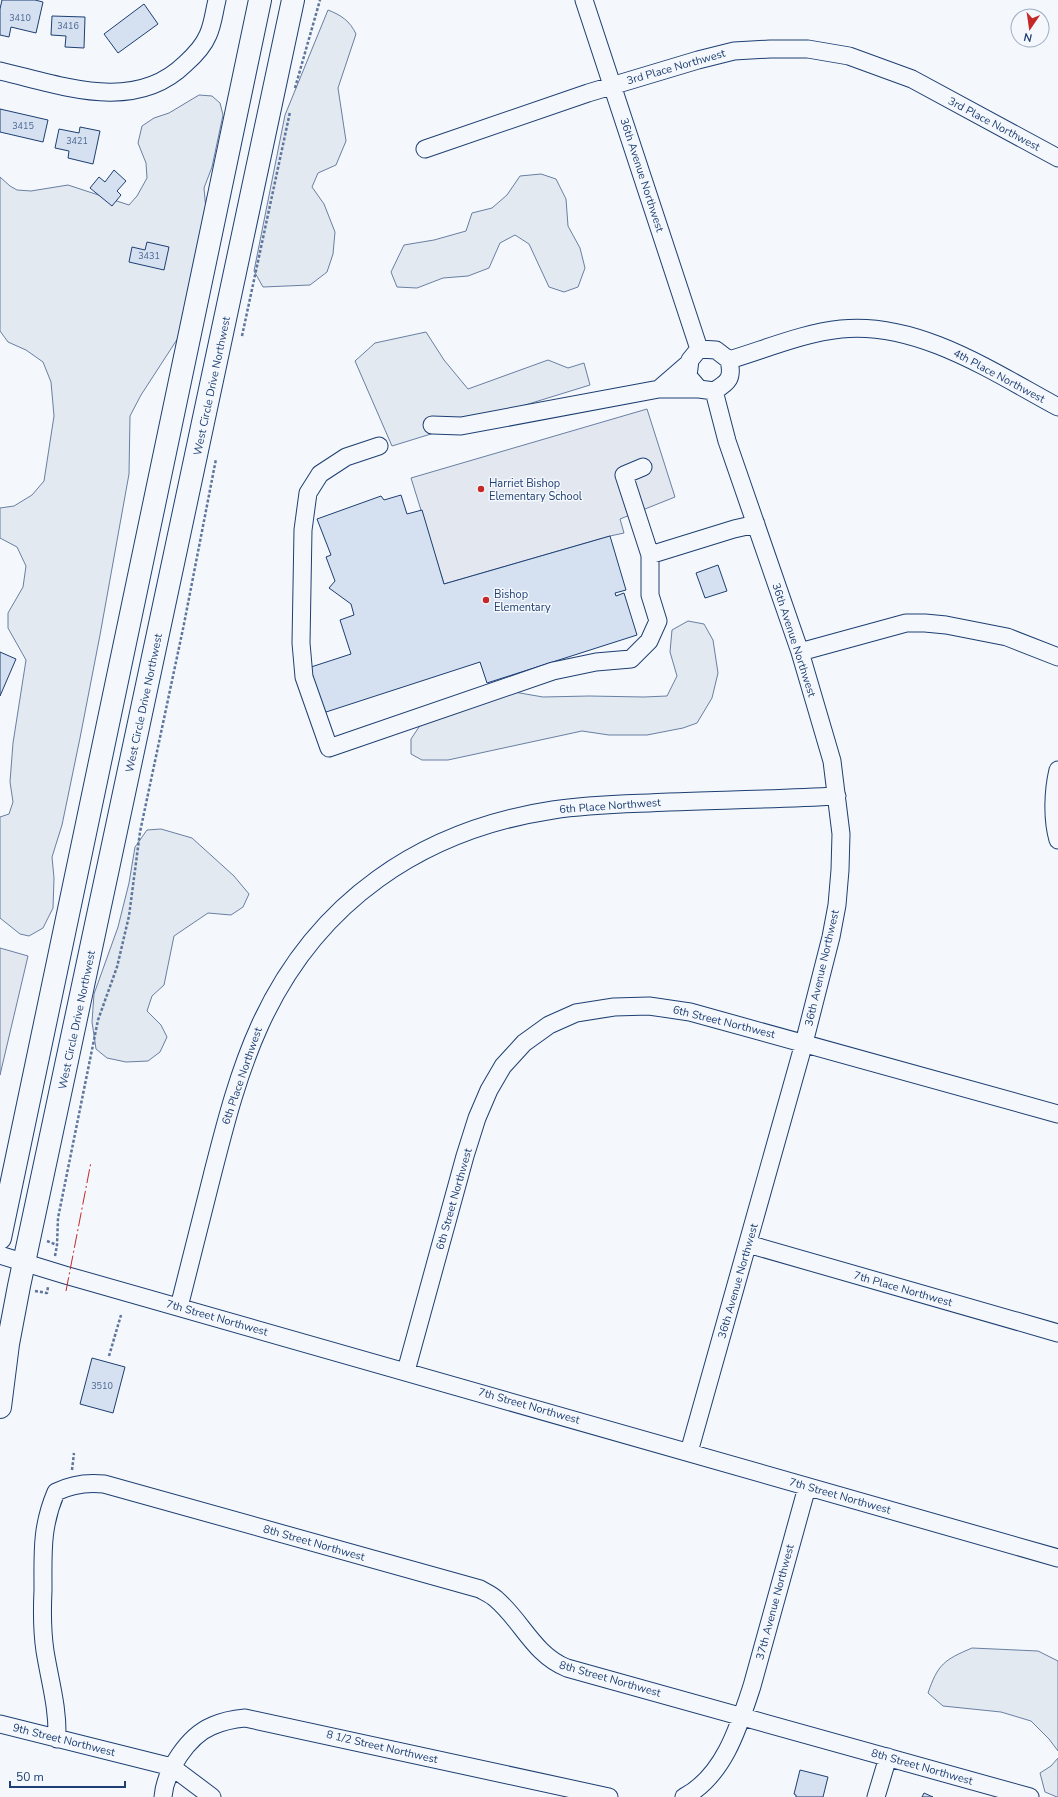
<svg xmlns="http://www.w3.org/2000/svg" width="1058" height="1797" font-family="'Nunito Sans',sans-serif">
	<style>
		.green { fill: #e3e9f0; stroke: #687fa3 }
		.parking { fill: #e3e8f0; stroke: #687fa3 }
		.building { fill: #d5e0f0; stroke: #1d3f73 }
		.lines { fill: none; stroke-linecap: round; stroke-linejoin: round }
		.minor-casing { stroke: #1d3f73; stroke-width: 19 }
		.major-casing { stroke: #1d3f73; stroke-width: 24 }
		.path { stroke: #5e769c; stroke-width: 2.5; stroke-dasharray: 3 2; stroke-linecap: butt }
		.minor { stroke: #f4f7fb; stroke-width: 17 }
		.major { stroke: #f4f7fb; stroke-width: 22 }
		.power { stroke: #c62828; stroke-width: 1; stroke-dasharray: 14 3 2 3; stroke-linecap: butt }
		.poi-dot { fill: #c62828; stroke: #f4f7fb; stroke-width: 1.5 }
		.labels { text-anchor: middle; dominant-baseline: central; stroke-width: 3; stroke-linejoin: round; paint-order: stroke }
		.number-label { font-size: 9px; fill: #4b6792 }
		.street-label { font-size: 11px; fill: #1d3f73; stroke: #f4f7fb }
		.poi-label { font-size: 11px; fill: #1d3f73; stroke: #f4f7fb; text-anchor: start }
	</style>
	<rect width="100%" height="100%" fill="#f4f7fb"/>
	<path class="green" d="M 328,10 C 341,15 350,21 356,34 L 338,88 L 346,141 L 336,165 L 318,173 L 312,187 L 324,204 L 335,232 L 333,254 L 327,272 L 310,285 L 263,287 L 254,271 L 285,115 Z
		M 199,95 L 212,96 L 220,103 L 223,115 L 212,167 L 204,188 L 206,210 L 178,338 L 141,395 L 130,416 L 129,474 L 100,635 L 80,738 L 62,825 L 52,857 L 54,878 L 53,908 L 43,928 L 29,936 L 20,934 L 0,918 L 0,817 L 9,814 L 13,802 L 10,782 L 13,743 L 26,660 L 8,628 L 8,613 L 23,587 L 26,566 L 17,547 L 0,538 L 0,508 L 14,506 L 32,495 L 44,481 L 54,416 L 51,382 L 43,362 L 26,350 L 8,342 L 0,331 L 0,177 L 10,186 L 17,190 L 31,191 L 68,185 L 129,205 L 137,196 L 147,178 L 146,163 L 138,143 L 142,126 L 154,118 L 169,113 Z
		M 541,174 L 556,179 L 566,199 L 568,226 L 580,248 L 585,268 L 578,287 L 564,292 L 549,287 L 529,244 L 515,235 L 500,243 L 489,268 L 468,276 L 443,278 L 417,288 L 397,287 L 391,272 L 404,245 L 434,240 L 466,231 L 472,213 L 492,208 L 507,195 L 520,176 Z
		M 426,332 L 444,360 L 468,389 L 548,360 L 568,368 L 584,363 L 590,385 L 392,446 L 355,361 L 375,343 Z
		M 688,621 L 704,624 L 713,640 L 718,673 L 712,698 L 697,723 L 683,728 L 647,735 L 609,735 L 582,731 L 448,760 L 422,760 L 411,754 L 411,739 L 421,724 L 514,692 L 543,697 L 589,696 L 644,697 L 667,696 L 677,676 L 670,652 L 672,630 Z
		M 161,829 L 192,838 L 234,876 L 249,894 L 243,907 L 231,915 L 208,913 L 174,936 L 164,985 L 152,996 L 147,1011 L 161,1025 L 167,1037 L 160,1052 L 148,1061 L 126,1062 L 107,1058 L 96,1049 L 92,1022 L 94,994 L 118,927 L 129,883 L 135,847 L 147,830 Z
		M 972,1648 L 1038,1651 L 1058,1661 L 1058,1751 L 1049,1739 L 1031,1721 L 1001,1712 L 943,1706 L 928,1693 C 938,1664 944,1660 972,1648 Z
		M 1058,1758 L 1058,1797 L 1057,1797 L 1045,1792 L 1040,1773 L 1051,1766 Z"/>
	<path class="parking" d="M 647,409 L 675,497 L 620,519 L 624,533 L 610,536 L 444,584 L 411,478 Z
		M 0,948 L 28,956 L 0,1075 Z"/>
	<path class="building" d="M 2,0 L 35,0 L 43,2 L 36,33 L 11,27 L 9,37 L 0,35 L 0,9 Z
		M 144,4 L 158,24 L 118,53 L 104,34 Z
		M 52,16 L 85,17 L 84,48 L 65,47 L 66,36 L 51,35 Z
		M 0,109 L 48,120 L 43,142 L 0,132 Z
		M 80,127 L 100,131 L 93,164 L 68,158 L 69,151 L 55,148 L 59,129 L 79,133 Z
		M 114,170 L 126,181 L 117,191 L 121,195 L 112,206 L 90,188 L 99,177 L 105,182 Z
		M 147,242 L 169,247 L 164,270 L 129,262 L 132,247 L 145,250 Z
		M 401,495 L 407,514 L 422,510 L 444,584 L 610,536 L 626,590 L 615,593 L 616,596 L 624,593 L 637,635 L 487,683 L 480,662 L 323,713 L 308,668 L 351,654 L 340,620 L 354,615 L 351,604 L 329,588 L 335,581 L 326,557 L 331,555 L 317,519 L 381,496 L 384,500 Z
		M 718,565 L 727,591 L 705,598 L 696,573 Z
		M 0,652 L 16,659 L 0,696 Z
		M 92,1358 L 125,1367 L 113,1413 L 80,1404 Z
		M 800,1770 L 828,1777 L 823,1797 L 796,1797 L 796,1795 L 794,1794 Z
		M 924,1793 L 933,1797 L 922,1797 Z"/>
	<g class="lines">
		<defs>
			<path id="minor" d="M 584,0 L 699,349
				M 0,71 C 61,85 134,114 185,64 C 194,56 203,47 208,35 C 213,24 214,12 217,0
				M 425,149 L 588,93 L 698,60 L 734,51 L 770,49 L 808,49 L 849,56 L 912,79 L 1058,158
				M 699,349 L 716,350 L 729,360 C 733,378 729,382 714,391 L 699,389 L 688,376 L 690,360 Z
				M 729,360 C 766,349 803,333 841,329 C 918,321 993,372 1058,407
				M 689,363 L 659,389 L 699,389
				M 432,425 L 461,426 L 659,389
				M 379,446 L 346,457 L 320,474 L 308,493 L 303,530 L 301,643 L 304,677 L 329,748 L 553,671 L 596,662 L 631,659 L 649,641 L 658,621 L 650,595 L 650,555 L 624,475 L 643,467
				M 650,555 L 734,529 L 756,524
				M 800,652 L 906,623 L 925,623 L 946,625 L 1007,637 L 1058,657
				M 1058,770 C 1053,791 1052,819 1058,840
				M 748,1244 L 1058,1333
				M 0,1255 L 65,1275 L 1058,1558
				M 179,1307 C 190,1263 201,1220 212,1176 C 225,1125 238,1073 260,1025 C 316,902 421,830 553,810 C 591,804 630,804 669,802 C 725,800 781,799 837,796
				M 406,1371 L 465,1156 L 477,1118 L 489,1090 L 503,1066 L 524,1043 L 549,1025 L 576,1013 L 614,1007 L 649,1006 L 690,1012 L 1058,1114
				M 689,1452 L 804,1043 L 831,937 L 837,905 L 840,870 L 841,834 L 832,761 L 800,652 L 727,441 L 714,391
				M 0,1724 L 172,1767 L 212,1797
				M 57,1739 C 58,1707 50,1682 45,1651 C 42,1631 42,1611 43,1590 C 43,1553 41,1527 56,1492 C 72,1484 86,1482 104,1484 L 480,1589 C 485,1592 492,1595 496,1599 C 522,1621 534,1655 567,1668 L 1030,1797
				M 163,1797 C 165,1771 188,1736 212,1726 C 223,1721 234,1719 245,1718 L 609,1797
				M 684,1797 C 724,1776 739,1726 752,1686 L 807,1487
				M 876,1797 L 888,1757"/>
			<path id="major" d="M 0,1238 L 260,0
				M 0,1407 L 8,1344 L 19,1286 L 293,0"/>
		</defs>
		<use href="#minor" class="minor-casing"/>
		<use href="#major" class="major-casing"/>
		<path class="path" d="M 295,88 L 320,0
			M 242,336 L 290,112
			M 47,1241 L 57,1245
			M 55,1256 L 57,1245 L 58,1218 L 98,1020 L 117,967 L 129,916 L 140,832 L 184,624 L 216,459
			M 35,1291 L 47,1293 L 48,1287
			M 109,1356 L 121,1315
			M 72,1470 L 74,1453"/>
		<use href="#minor" class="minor"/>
		<use href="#major" class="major"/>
		<path class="power" d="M 66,1291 L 91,1162"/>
	</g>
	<g class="poi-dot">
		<circle cx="481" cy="489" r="4"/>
		<circle cx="486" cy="600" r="4"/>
	</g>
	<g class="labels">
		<g class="number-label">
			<text x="20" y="18">3410</text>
			<text x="68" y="26">3416</text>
			<text x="23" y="126">3415</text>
			<text x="77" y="141">3421</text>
			<text x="149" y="256">3431</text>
			<text x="102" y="1386">3510</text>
		</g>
		<g class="street-label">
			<text transform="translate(676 67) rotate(-16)">3rd Place Northwest</text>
			<text transform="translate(994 124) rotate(28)">3rd Place Northwest</text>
			<text transform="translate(642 175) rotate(72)">36th Avenue Northwest</text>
			<text transform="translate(999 376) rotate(28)">4th Place Northwest</text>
			<text transform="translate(212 386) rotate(-78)">West Circle Drive Northwest</text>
			<text transform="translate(794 640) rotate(72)">36th Avenue Northwest</text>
			<text transform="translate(144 703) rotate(-78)">West Circle Drive Northwest</text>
			<text transform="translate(610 806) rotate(-4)">6th Place Northwest</text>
			<text transform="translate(822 968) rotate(-77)">36th Avenue Northwest</text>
			<text transform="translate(77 1020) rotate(-78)">West Circle Drive Northwest</text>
			<text transform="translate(724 1022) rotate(14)">6th Street Northwest</text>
			<text transform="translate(242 1076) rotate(-71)">6th Place Northwest</text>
			<text transform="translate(454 1199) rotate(-74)">6th Street Northwest</text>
			<text transform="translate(738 1281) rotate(-74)">36th Avenue Northwest</text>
			<text transform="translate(903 1289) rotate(16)">7th Place Northwest</text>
			<text transform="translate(217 1318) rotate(16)">7th Street Northwest</text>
			<text transform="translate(529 1406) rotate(16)">7th Street Northwest</text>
			<text transform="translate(840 1496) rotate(16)">7th Street Northwest</text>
			<text transform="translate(314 1543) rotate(16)">8th Street Northwest</text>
			<text transform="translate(775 1602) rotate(-75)">37th Avenue Northwest</text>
			<text transform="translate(610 1679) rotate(16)">8th Street Northwest</text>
			<text transform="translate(64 1740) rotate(14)">9th Street Northwest</text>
			<text transform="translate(382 1747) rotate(13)">8 1/2 Street Northwest</text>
			<text transform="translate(922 1767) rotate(16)">8th Street Northwest</text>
		</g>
		<g class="poi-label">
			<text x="489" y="483">Harriet Bishop<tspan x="489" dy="13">Elementary School</tspan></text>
			<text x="494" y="594">Bishop<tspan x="494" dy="13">Elementary</tspan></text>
		</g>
	</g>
	<g transform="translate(1030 28) rotate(193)"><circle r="19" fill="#f4f7fb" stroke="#9eadc5"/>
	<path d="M0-3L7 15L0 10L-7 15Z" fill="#c62828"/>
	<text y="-6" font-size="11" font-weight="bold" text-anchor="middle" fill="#1d3f73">N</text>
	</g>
	<path d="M10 1781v6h115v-6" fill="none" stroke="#1d3f73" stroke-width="2"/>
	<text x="16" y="1781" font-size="12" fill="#1d3f73" stroke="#f4f7fb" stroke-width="3" paint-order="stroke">50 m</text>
</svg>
